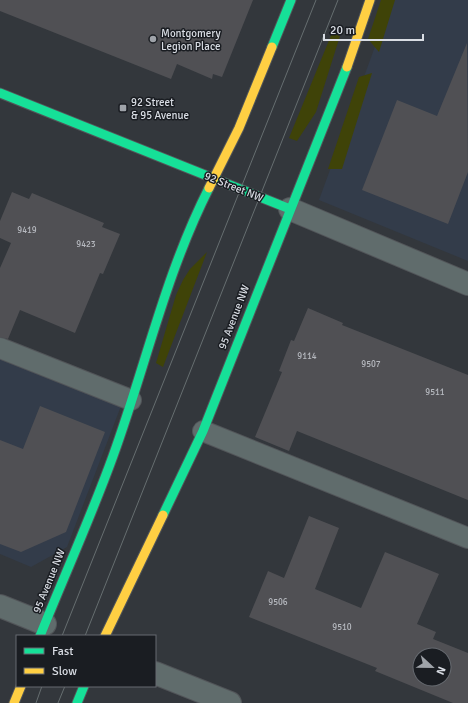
<svg xmlns="http://www.w3.org/2000/svg" width="468" height="703" font-family="Signika,sans-serif">
	<style>
		.built { fill: #333c4a }
		.green { fill: #3f4308 }
		.building { fill: #505054; fill-rule: evenodd }
		.lines { fill: none; stroke-linecap: round; stroke-linejoin: round }
		.lane-casing { stroke: #525559; stroke-width: 22 }
		.street-casing { stroke: #525559; stroke-width: 24 }
		.fast-casing { stroke: #525559; stroke-width: 11 }
		.slow-casing { stroke: #525559; stroke-width: 11 }
		.lane { stroke: #606c6c; stroke-width: 20 }
		.street { stroke: #606c6c; stroke-width: 22 }
		.fast { stroke: #16e098; stroke-width: 9 }
		.slow { stroke: #ffcf43; stroke-width: 9 }
		.tram { stroke: #666e70; stroke-width: 1 }
		.poi-dot { fill: #9fa3a9; stroke: #1a1d22; stroke-width: 1.5 }
		.labels { text-anchor: middle; dominant-baseline: central; stroke-width: 3; stroke-linejoin: round; paint-order: stroke }
		.number-label { font-size: 9px; fill: #b7bac0 }
		.poi-label { font-size: 11px; fill: #d9dde4; stroke: #1a1d22; text-anchor: start }
		.street-label { font-size: 11px; fill: #d9dde4; stroke: #1a1d22 }
	</style>
	<rect width="100%" height="100%" fill="#33373c"/>
	<path class="built" d="M 392,0 L 468,0 L 468,261 L 319,200 Z
		M 0,357 L 121,406 L 67,547 L 31,567 L 0,554 Z"/>
	<path class="green" d="M 381,0 L 395,0 L 379,52 L 368,39 Z
		M 332,33 L 340,36 L 316,112 L 297,141 L 289,138 Z
		M 372,73 L 342,169 L 328,169 L 359,77 Z
		M 207,252 L 163,367 L 156,363 L 176,295 L 183,280 L 190,269 Z"/>
	<path class="building" d="M 0,0 L 253,0 L 222,77 L 213,74 L 212,79 L 177,64 L 171,79 L 0,11 Z
		M 467,43 L 468,172 L 448,224 L 362,190 L 397,100 L 437,116 Z
		M 12,192 L 29,199 L 32,193 L 104,223 L 102,227 L 120,234 L 103,274 L 100,273 L 75,333 L 20,310 L 8,339 L 0,337 L 0,268 L 11,243 L 0,238 L 0,221 Z
		M 308,308 L 343,323 L 342,325 L 468,375 L 468,500 L 297,431 L 289,451 L 255,437 L 282,372 L 279,371 L 291,340 L 294,341 Z
		M 40,406 L 105,432 L 66,532 L 21,552 L 0,544 L 0,440 L 23,449 Z
		M 309,516 L 339,528 L 315,589 L 361,608 L 385,552 L 439,574 L 417,624 L 436,632 L 433,639 L 468,653 L 468,703 L 453,703 L 375,671 L 377,668 L 249,617 L 268,571 L 284,578 ZM 420,655 L 444,655 L 444,679 L 420,679 Z"/>
	<g class="lines">
		<defs>
			<path id="lane" d="M 0,348 L 131,400
				M 203,431 L 468,538"/>
			<path id="street" d="M 290,209 L 468,284
				M 0,606 L 45,624
				M 155,673 L 230,703"/>
			<path id="fast" d="M 272,47 L 291,0
				M 0,93 L 290,209
				M 163,515 L 203,431 L 347,67
				M 40,636 C 64,576 91,517 113,456 C 146,365 165,275 209,188
				M 77,703 L 84,686"/>
			<path id="slow" d="M 347,67 L 370,0
				M 209,188 L 239,128 L 272,47
				M 105,636 L 163,515
				M 14,703 L 21,686"/>
		</defs>
		<use href="#lane" class="lane-casing"/>
		<use href="#street" class="street-casing"/>
		<use href="#fast" class="fast-casing"/>
		<use href="#slow" class="slow-casing"/>
		<use href="#lane" class="lane"/>
		<use href="#street" class="street"/>
		<use href="#fast" class="fast"/>
		<use href="#slow" class="slow"/>
		<path class="tram" d="M 62,636 L 316,0
			M 85,636 L 338,0
			M 36,703 L 42,686
			M 58,703 L 65,686"/>
	</g>
	<g class="poi-dot">
		<circle cx="153" cy="39" r="4"/>
		<rect x="119" y="104" width="8" height="8" rx="2"/>
	</g>
	<g class="labels">
		<g class="number-label">
			<text x="27" y="230">9419</text>
			<text x="86" y="244">9423</text>
			<text x="307" y="356">9114</text>
			<text x="371" y="364">9507</text>
			<text x="435" y="392">9511</text>
			<text x="278" y="602">9506</text>
			<text x="342" y="627">9510</text>
		</g>
		<g class="poi-label">
			<text x="161" y="33">Montgomery<tspan x="161" dy="13">Legion Place</tspan></text>
			<text x="131" y="102">92 Street<tspan x="131" dy="13">&amp; 95 Avenue</tspan></text>
		</g>
		<g class="street-label">
			<text transform="translate(234 187) rotate(22)">92 Street NW</text>
			<text transform="translate(234 317) rotate(-69)">95 Avenue NW</text>
			<text transform="translate(49 581) rotate(-68)">95 Avenue NW</text>
		</g>
	</g>
	<rect x="16" y="635" width="140" height="52" fill="#1a1d22" stroke="#666a70"/>
	<rect x="24" y="648" width="20" height="6" fill="#16e098" stroke="#666a70"/>
	<text x="52" y="655" font-size="12" fill="#d9dde4">Fast</text>
	<rect x="24" y="668" width="20" height="6" fill="#ffcf43" stroke="#666a70"/>
	<text x="52" y="675" font-size="12" fill="#d9dde4">Slow</text>
	<g transform="translate(432 667) rotate(112)"><circle r="19" fill="#1a1d22" stroke="#666a70"/>
	<path d="M0-3L7 15L0 10L-7 15Z" fill="#9fa3a9"/>
	<text y="-6" font-size="11" font-weight="bold" text-anchor="middle" fill="#d9dde4">N</text>
	</g>
	<path d="M324 34v6h99v-6" fill="none" stroke="#d9dde4" stroke-width="2"/>
	<text x="330" y="34" font-size="12" fill="#d9dde4" stroke="#1a1d22" stroke-width="3" paint-order="stroke">20 m</text>
</svg>
